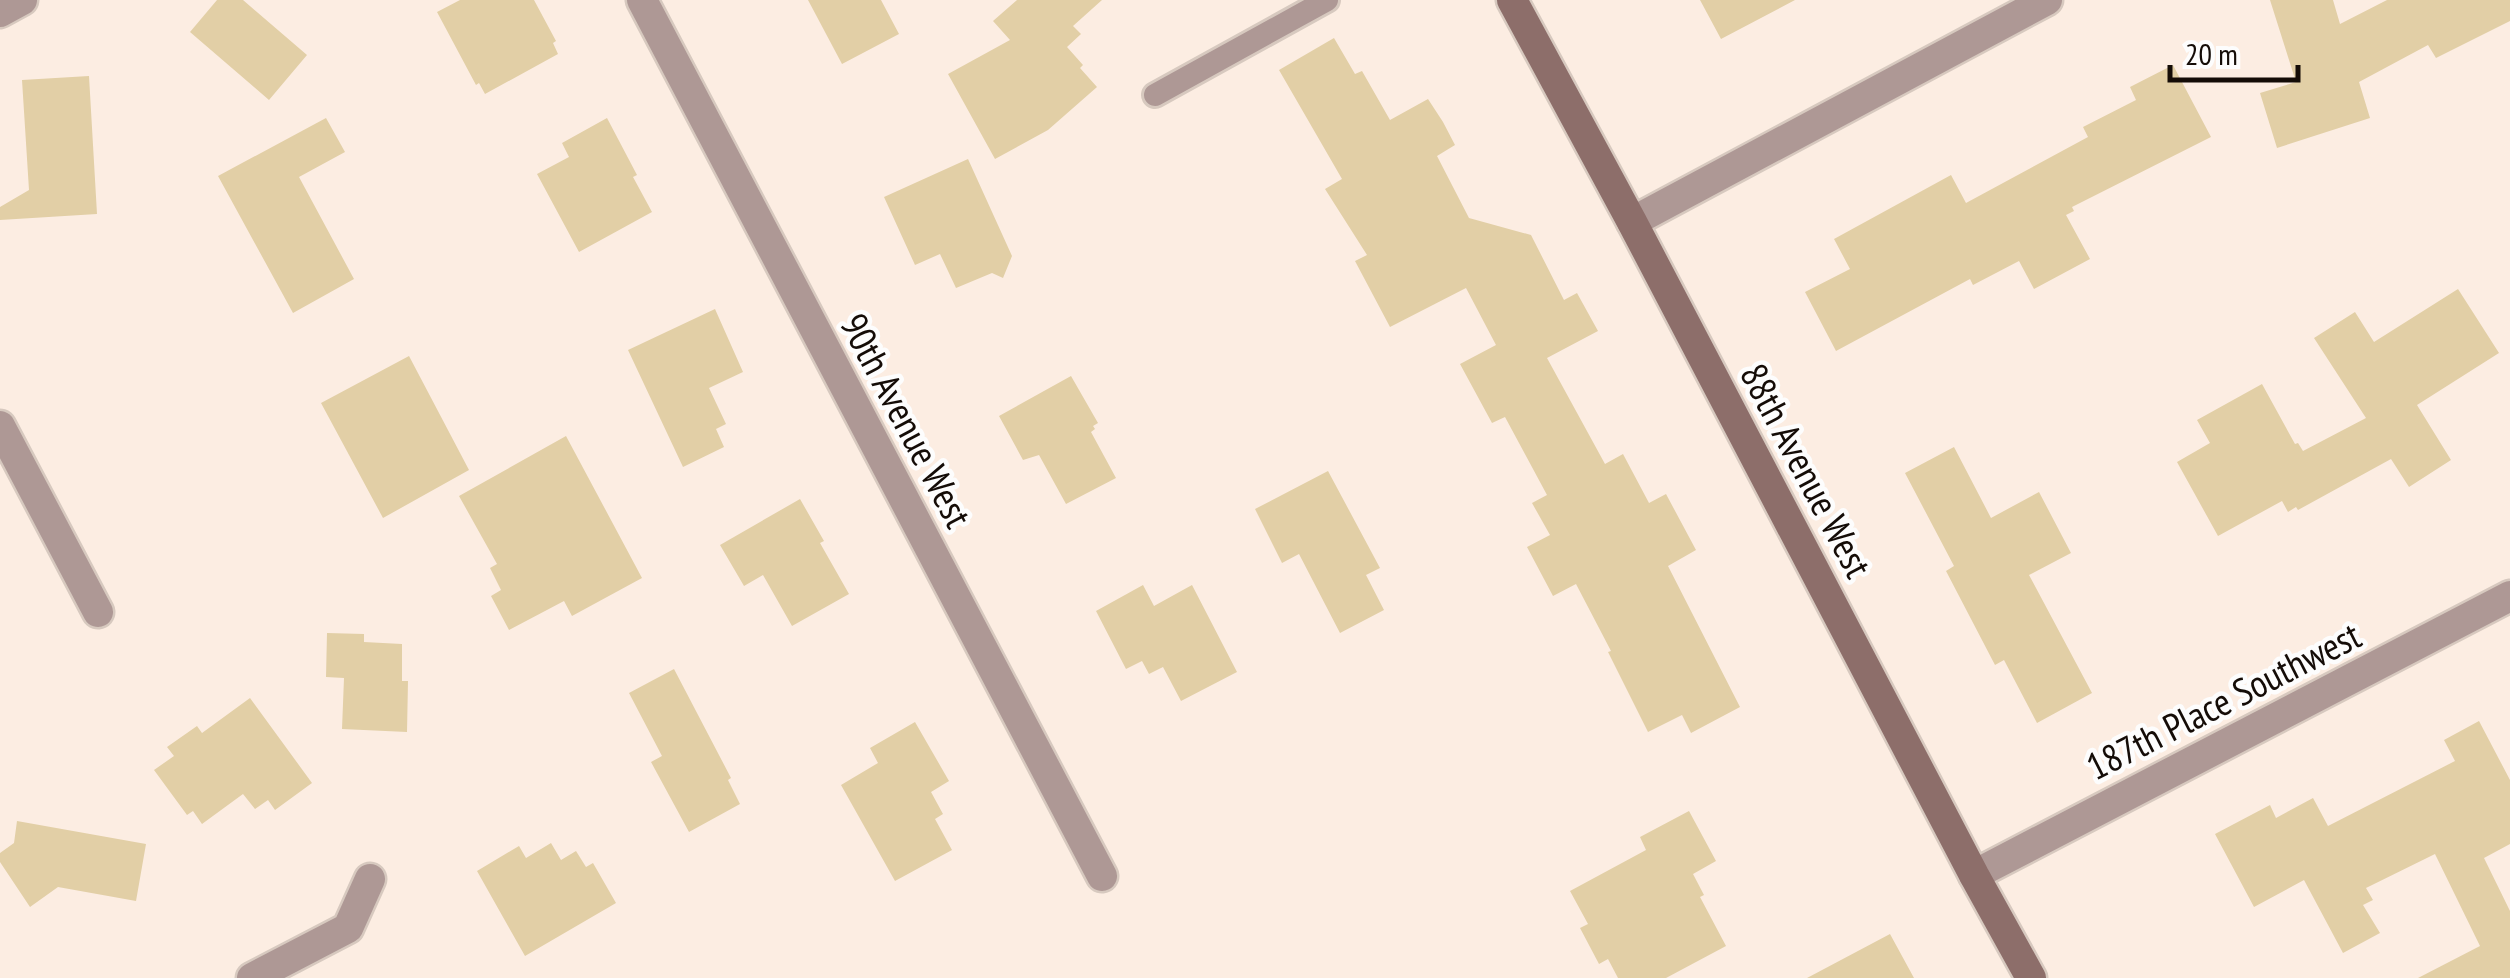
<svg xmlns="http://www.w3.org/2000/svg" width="2510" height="978" font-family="'PT Sans Narrow',sans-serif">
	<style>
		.building { fill: #e2cfa6 }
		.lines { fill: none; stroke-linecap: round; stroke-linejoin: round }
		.lane-casing { stroke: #d7c9bf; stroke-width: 28 }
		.street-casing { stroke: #d7c9bf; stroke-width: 35 }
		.secondary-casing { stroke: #d7c9bf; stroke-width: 35 }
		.lane { stroke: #ae9895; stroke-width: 22 }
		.street { stroke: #ae9895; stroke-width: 30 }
		.secondary { stroke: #8d6e6a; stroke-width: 30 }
		.labels { text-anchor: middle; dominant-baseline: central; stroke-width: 9; stroke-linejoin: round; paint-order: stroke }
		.street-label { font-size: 38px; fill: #140c07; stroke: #fdfdfd }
	</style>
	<rect width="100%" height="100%" fill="#fcede2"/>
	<path class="building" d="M 217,0 L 243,0 L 307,55 L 269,100 L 190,32 Z
		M 460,0 L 534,0 L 556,41 L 553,43 L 558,54 L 485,94 L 479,83 L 476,85 L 437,12 Z
		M 808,0 L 881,0 L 899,34 L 842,64 Z
		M 1017,0 L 1102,0 L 1073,26 L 1081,34 L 1067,47 L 1083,65 L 1080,68 L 1097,87 L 1048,130 L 995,159 L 948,74 L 1010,40 L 993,21 Z
		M 1700,0 L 1795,0 L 1721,39 Z
		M 2270,0 L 2333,0 L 2340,24 L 2387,0 L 2510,0 L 2510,21 L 2436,58 L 2428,45 L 2359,82 L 2370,118 L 2277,148 L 2260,93 L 2296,82 Z
		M 1334,38 L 1355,74 L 1362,71 L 1390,120 L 1428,99 L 1443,122 L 1455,145 L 1437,156 L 1469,218 L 1531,235 L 1564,300 L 1577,293 L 1598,331 L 1547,358 L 1605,464 L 1623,454 L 1649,503 L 1666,494 L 1696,550 L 1668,566 L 1740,707 L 1691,733 L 1682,715 L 1648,732 L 1608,652 L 1611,651 L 1576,584 L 1553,596 L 1527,547 L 1550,535 L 1532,503 L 1547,495 L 1505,417 L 1492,423 L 1460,364 L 1496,345 L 1466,288 L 1390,327 L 1355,261 L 1367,255 L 1325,189 L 1342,179 L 1279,70 Z
		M 2173,65 L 2211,137 L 2072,207 L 2074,211 L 2066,215 L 2090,259 L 2034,289 L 2019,261 L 1973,285 L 1970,279 L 1836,351 L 1805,292 L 1850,269 L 1834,239 L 1951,175 L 1966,203 L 2088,137 L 2083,127 L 2136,100 L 2130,87 Z
		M 89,76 L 97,214 L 0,220 L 0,207 L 29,190 L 22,80 Z
		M 326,118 L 345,152 L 299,177 L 354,279 L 293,313 L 218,176 Z
		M 607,118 L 637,175 L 633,177 L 652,212 L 579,252 L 537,174 L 569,157 L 562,143 Z
		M 968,159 L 1012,256 L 1003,278 L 992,273 L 956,288 L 940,254 L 915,265 L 884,197 Z
		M 2458,289 L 2499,353 L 2417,405 L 2451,460 L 2409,487 L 2391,459 L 2298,510 L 2296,507 L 2288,512 L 2282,501 L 2218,536 L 2177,462 L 2210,443 L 2197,420 L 2262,384 L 2295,444 L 2298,443 L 2303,451 L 2366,418 L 2314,338 L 2355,312 L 2374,342 Z
		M 715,309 L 743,372 L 709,388 L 726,424 L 716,429 L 724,447 L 683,467 L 628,350 Z
		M 409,356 L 469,470 L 383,518 L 321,403 Z
		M 1071,376 L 1098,423 L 1093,426 L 1095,429 L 1091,432 L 1116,478 L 1066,504 L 1039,455 L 1023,460 L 999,416 Z
		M 566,436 L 642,578 L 572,616 L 564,601 L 509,630 L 491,596 L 501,590 L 490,568 L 497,564 L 459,496 Z
		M 1954,447 L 1991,518 L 2039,492 L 2071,553 L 2029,575 L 2092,693 L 2037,723 L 2004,660 L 1995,665 L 1946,571 L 1954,566 L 1905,473 Z
		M 1328,471 L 1380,568 L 1366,575 L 1384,610 L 1340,633 L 1299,554 L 1282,563 L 1255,509 Z
		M 800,499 L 824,541 L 820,543 L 849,594 L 792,626 L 763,575 L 744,586 L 720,545 Z
		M 1143,585 L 1154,606 L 1192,585 L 1237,672 L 1181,701 L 1163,667 L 1149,674 L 1142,661 L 1126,669 L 1096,611 Z
		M 327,633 L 364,634 L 364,642 L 402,644 L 402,681 L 408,681 L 407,732 L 342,729 L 344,678 L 326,677 Z
		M 674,669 L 731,778 L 728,780 L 740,804 L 689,832 L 651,762 L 662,756 L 629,693 Z
		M 250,698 L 312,783 L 275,810 L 268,800 L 255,809 L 243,794 L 202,824 L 193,811 L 187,815 L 154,770 L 174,756 L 167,747 L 197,726 L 202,733 Z
		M 2479,721 L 2510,780 L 2510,844 L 2484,858 L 2510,911 L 2510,978 L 2418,978 L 2480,946 L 2435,854 L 2366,888 L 2373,900 L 2363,905 L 2380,933 L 2343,953 L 2304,880 L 2254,907 L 2215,834 L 2270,805 L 2276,818 L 2313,798 L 2328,826 L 2455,761 L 2444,740 Z
		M 915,722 L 949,781 L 931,792 L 943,814 L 935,819 L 952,850 L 895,881 L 841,785 L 878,763 L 870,748 Z
		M 1689,811 L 1716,861 L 1693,874 L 1704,895 L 1700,897 L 1726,946 L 1666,978 L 1618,978 L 1608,959 L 1599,964 L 1580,928 L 1588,924 L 1570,891 L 1646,850 L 1640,837 Z
		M 17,821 L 146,844 L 136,901 L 58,887 L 30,907 L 0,862 L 0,853 L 14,843 Z
		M 551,843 L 561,860 L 576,851 L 586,867 L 593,863 L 616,903 L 525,956 L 477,871 L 519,846 L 526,858 Z
		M 1890,934 L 1914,978 L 1807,978 Z"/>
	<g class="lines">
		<defs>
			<path id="lane" d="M 1155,95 L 1327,0"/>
			<path id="street" d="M 642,0 L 1102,876
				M 0,12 L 22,0
				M 1632,222 L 2047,0
				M 0,426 L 98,612
				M 1974,875 L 2510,596
				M 252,978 L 348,928 L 370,879"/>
			<path id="secondary" d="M 1512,0 L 1632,222 L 1974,875 L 2031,978"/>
		</defs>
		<use href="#lane" class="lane-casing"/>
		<use href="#street" class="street-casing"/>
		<use href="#secondary" class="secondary-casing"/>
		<use href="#lane" class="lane"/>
		<use href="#street" class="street"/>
		<use href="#secondary" class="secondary"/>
	</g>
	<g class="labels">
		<g class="street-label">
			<text transform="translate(907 420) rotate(62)">90th Avenue West</text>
			<text transform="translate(1807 470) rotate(62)">88th Avenue West</text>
			<text transform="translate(2223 700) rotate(-27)">187th Place Southwest</text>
		</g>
	</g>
	<path d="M2170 65v15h128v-15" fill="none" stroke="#140c07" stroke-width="5"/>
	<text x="2185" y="65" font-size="30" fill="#140c07" stroke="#fdfdfd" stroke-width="8" paint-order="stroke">20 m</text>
</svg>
